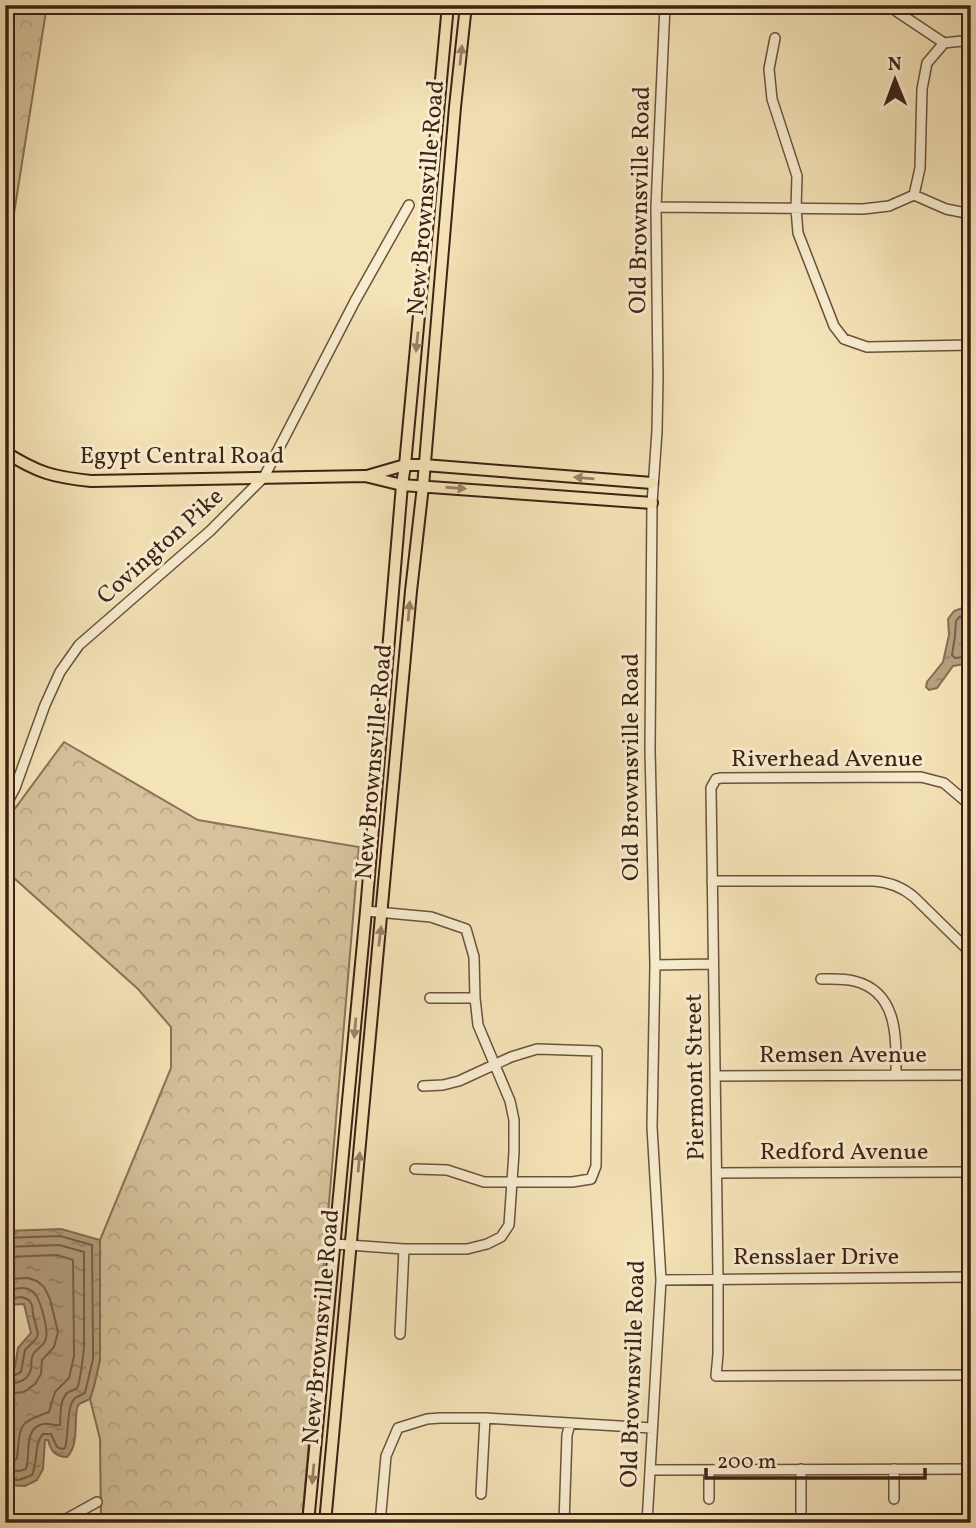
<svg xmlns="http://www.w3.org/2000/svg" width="976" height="1528" font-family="Vollkorn,serif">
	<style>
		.forest { fill: url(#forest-crowns); stroke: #8a7258; stroke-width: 2 }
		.water { fill: url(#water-ripples); stroke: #866e55; stroke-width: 2 }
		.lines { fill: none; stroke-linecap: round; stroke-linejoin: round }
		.shore { stroke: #7a614a; stroke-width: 2 }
		.minor-casing { stroke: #6c523d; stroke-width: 12 }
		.major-casing { stroke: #3e2114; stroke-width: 14 }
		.minor { stroke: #f8edd0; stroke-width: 9 }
		.major { stroke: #f4e3b7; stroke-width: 10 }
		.oneway { fill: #998266 }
		.labels { text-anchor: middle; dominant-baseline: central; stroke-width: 6; stroke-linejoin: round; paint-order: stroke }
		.street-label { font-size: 24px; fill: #3e2114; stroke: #f8edd0 }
	</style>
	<defs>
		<pattern id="forest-crowns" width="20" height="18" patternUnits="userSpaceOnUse" patternTransform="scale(1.75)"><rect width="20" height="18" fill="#d5c29b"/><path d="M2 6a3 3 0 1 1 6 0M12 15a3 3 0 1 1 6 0" fill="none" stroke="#b8a685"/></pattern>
		<pattern id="water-ripples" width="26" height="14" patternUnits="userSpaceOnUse" patternTransform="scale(1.75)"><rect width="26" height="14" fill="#b6a180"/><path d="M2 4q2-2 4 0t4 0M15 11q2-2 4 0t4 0" fill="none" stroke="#958368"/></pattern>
	</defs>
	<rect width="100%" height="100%" fill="#f4e3b7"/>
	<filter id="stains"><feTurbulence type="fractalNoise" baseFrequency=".00286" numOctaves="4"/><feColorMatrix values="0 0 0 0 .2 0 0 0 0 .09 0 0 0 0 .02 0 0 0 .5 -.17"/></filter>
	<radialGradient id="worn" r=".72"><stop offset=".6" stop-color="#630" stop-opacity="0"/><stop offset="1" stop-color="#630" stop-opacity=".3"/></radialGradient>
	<path class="forest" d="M 5,5 L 47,5 L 12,226 L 5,221 Z
		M 64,742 L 198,820 L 359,847 L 302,1523 L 101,1523 L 100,1439 L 90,1399 L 94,1386 L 100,1360 L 100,1240 L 171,1068 L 171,1027 L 138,989 L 5,870 L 5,822 Z"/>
	<path class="water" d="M 971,605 L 971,663 L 953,666 L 937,688 L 929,690 L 926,687 L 927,682 L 943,662 L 949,635 L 948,619 L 954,611 Z
		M 61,1229 L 100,1240 L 100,1360 L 94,1386 L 90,1399 L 79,1404 L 77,1408 C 74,1425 79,1444 67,1457 C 55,1457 51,1451 48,1440 L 45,1440 L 43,1469 L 37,1480 L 25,1486 L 7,1485 L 5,1484 L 5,1368 L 15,1367 L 18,1348 L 31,1333 L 24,1304 L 5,1305 L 5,1231 Z"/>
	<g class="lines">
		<path class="shore" d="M 971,613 L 959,617 L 956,621 L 955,636 L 952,655 L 955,658 L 971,656
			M 5,1238 L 60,1236 L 92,1245 L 93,1344 L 93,1359 L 85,1393 C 82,1395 78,1396 75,1398 C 66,1406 69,1436 65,1448 L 62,1449 L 57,1447 L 51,1434 L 43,1434 C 34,1443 38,1462 32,1475 L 19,1480 L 5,1479
			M 5,1247 L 59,1245 L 84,1252 L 84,1344 C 84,1350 80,1384 77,1388 C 74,1390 70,1391 67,1393 C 59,1402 61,1415 60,1425 C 54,1426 50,1423 43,1424 C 23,1428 31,1455 26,1469 L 19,1471 L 5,1470
			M 5,1257 L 57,1255 L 73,1260 L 74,1344 L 74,1356 L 69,1378 L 55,1392 L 49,1412 C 16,1423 21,1426 17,1458 L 15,1460 L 5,1459
			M 5,1279 L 28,1278 L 37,1281 L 44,1287 L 50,1299 L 58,1332 L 54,1347 L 42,1360 L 41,1374 L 35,1384 L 24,1392 L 5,1394
			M 5,1290 C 14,1290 23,1285 32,1291 C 40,1296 50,1333 45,1341 C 42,1347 37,1349 34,1353 C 30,1358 32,1364 31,1369 C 28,1382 16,1384 5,1384
			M 5,1299 L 22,1297 L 29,1300 L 32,1305 L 33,1314 L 38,1334 L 36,1339 L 25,1350 L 21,1372 L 15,1375 L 5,1375"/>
		<defs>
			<path id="minor" d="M 896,11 L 944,43
				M 775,38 L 769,69 L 772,99 L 797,176 L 796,209 L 798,233 L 834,326 L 844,339 L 867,347 L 971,345
				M 914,195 L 946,209 L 971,214
				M 656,207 L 863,209 L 889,206 L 914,195 L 920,168 L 922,89 L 927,63 L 944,43 L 971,40
				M 971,806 L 944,783 L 921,777 L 721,778 L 716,779 L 711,788 L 718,1278 L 718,1354 L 716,1376 L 971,1375
				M 5,807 L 15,788 L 45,705 L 60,672 L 79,645 L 210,531 L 264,477 L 355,301 L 409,205
				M 712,881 L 874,881 C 890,882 902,887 914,897 L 971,953
				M 655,965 L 713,964
				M 821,979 C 832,979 843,978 854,981 C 899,992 896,1039 896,1075
				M 430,998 L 475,998
				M 715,1076 L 971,1075
				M 415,1169 L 447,1170 L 484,1182 L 572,1182 L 591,1179 L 596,1166 L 597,1051 L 537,1049 L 511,1057 L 459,1081 L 443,1085 L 423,1086
				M 717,1173 L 971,1172
				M 335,1244 L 404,1249 L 467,1249 L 487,1244 L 501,1237 L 509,1225 L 514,1152 L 514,1120 L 510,1101 L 478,1025 L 475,998 L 474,957 L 466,929 L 431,917 L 366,911
				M 661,1280 L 971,1277
				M 400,1334 L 404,1249
				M 801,1469 L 801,1523
				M 894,1469 L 894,1499
				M 650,1470 L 971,1469
				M 709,1470 L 709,1499
				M 481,1494 L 485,1418
				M 59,1523 L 97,1502
				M 380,1523 L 386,1456 L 398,1428 L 427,1419 L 440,1418 L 485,1418 L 652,1428
				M 564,1523 L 567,1435 L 570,1424
				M 647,1523 L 661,1280 L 652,1127 L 655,965 L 650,750 L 652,503 L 657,431 L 658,376 L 656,207 L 665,5"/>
			<path id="major" d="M 5,452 C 38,473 53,477 91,481 L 365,476 L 402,485 L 652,503
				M 367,476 L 405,465 L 424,465 L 652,483
				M 308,1523 L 366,911 L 402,485 L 405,465 L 448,5
				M 325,1523 L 411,591 L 423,486 L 455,107 L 466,5"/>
		</defs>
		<use href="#minor" class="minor-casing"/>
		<use href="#major" class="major-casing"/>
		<use href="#minor" class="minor"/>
		<use href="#major" class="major"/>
	</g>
	<defs><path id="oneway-solid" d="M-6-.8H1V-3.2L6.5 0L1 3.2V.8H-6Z" transform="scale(1.75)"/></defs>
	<g class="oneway">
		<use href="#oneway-solid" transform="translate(461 55) rotate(-84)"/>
		<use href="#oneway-solid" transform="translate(417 342) rotate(96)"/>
		<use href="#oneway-solid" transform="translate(584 478) rotate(-175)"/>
		<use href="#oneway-solid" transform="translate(456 488) rotate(4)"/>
		<use href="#oneway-solid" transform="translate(409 611) rotate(-85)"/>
		<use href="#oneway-solid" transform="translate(380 936) rotate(-83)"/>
		<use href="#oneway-solid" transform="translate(355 1028) rotate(95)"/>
		<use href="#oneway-solid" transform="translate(359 1162) rotate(-85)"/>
		<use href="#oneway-solid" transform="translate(313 1474) rotate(95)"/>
	</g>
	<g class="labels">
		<g class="street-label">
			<text transform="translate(427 198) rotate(-85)">New Brownsville Road</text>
			<text transform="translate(641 200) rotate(-89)">Old Brownsville Road</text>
			<text x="182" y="457">Egypt Central Road</text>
			<text transform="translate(161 547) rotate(-42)">Covington Pike</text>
			<text x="827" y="760">Riverhead Avenue</text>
			<text transform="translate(375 762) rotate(-85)">New Brownsville Road</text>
			<text transform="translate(632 767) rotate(-90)">Old Brownsville Road</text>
			<text x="843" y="1056">Remsen Avenue</text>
			<text transform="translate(696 1077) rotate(-91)">Piermont Street</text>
			<text x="844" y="1153">Redford Avenue</text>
			<text x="816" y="1258">Rensslaer Drive</text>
			<text transform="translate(322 1327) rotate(-85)">New Brownsville Road</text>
			<text transform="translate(634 1374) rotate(-88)">Old Brownsville Road</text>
		</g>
	</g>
	<rect width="976" height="1528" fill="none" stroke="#f4e3b7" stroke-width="28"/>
	<rect x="7" y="7" width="962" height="1514" fill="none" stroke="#3e2114" stroke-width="3.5"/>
	<rect x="14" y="14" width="948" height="1500" fill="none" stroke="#3e2114" stroke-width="2"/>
	<g transform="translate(895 80) rotate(359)" stroke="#f8edd0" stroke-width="5" paint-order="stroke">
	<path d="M0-5L12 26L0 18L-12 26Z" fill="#3e2114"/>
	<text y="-10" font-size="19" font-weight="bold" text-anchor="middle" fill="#3e2114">N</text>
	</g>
	<path d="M706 1468v10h219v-10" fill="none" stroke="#3e2114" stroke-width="3.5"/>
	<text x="717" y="1468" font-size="21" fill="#3e2114" stroke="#f8edd0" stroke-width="5" paint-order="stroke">200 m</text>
	<rect width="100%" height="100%" filter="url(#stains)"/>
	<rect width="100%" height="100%" fill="url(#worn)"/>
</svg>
